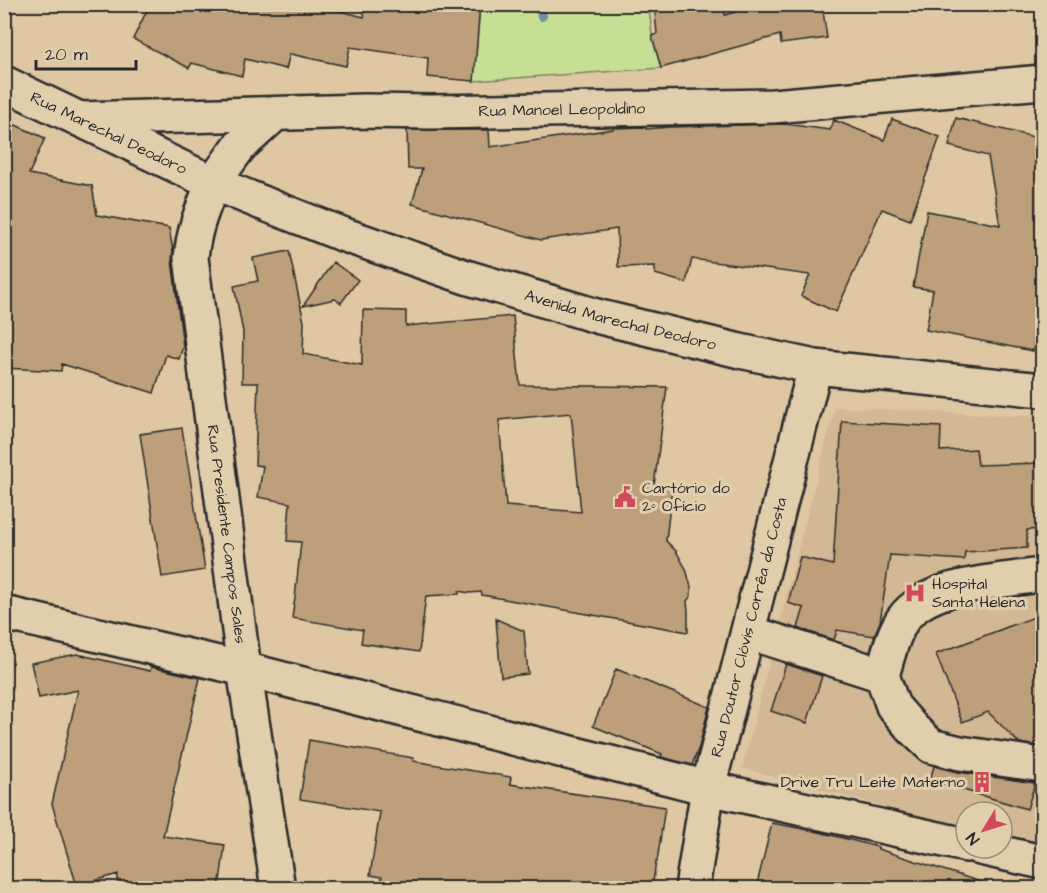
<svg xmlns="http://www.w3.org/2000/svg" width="1047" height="893" font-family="'Architects Daughter',sans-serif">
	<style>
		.built { fill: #d3b895 }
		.green { fill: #c6df95; stroke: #788560; stroke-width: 1.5 }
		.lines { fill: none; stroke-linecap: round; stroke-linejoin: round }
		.stream { stroke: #728eaa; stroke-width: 10 }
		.building { fill: #bd9f7c; stroke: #2b2b2b; stroke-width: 1.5; fill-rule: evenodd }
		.minor-casing { stroke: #2b2b2b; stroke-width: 38 }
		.major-casing { stroke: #2b2b2b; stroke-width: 38 }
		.minor { stroke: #e1ceac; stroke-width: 33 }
		.major { stroke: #e1ceac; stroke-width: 33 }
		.labels { text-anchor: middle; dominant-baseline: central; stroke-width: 6; stroke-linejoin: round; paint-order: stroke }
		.street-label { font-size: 16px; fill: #2b2b2b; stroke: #e1ceac }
		.poi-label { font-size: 16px; fill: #2b2b2b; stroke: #e1ceac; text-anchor: start }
	</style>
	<rect width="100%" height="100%" fill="#e0c7a3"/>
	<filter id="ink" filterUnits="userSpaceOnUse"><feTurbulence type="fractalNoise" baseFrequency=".0167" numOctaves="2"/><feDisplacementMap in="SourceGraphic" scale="12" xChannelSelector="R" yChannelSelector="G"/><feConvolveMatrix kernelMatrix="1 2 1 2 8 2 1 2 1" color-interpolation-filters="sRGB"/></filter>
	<g filter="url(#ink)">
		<path class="built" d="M 835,407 L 1042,417 L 1042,850 L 1002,839 L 1002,812 L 966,812 L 966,829 L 742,768 Z"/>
		<path class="green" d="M 480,5 L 649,5 L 652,36 L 661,68 L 474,81 Z"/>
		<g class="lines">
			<path class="stream" d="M 539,4 L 542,16"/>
		</g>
		<path class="building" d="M 150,4 L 312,4 L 364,17 L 365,4 L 480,4 L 474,81 L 427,77 L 428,58 L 350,47 L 346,66 L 290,54 L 286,69 L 245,59 L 242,76 L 192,63 L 189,68 L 133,39 Z
			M 654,4 L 724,4 L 725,15 L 762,4 L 822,4 L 827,38 L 781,44 L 780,35 L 661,68 L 652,36 L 657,34 Z
			M 956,118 L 1042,139 L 1042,302 L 1033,351 L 926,330 L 933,290 L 913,287 L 927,211 L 1000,225 L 988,156 L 949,146 Z
			M 892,119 L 940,137 L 910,220 L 882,209 L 836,312 L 801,296 L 810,275 L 692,259 L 686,283 L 655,274 L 655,266 L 618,267 L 617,229 L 541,240 L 412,204 L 422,169 L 408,169 L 407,130 L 489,130 L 490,147 L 613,129 L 613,128 L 646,127 L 646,129 L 670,127 L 785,124 L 830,130 L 834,120 L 884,140 Z
			M 4,120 L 45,138 L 29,174 L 92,186 L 97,215 L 169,228 L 173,251 L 172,260 L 183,346 L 179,359 L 166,355 L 154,393 L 62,364 L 61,371 L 4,368 Z
			M 289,251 L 304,322 L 303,354 L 362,365 L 363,310 L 406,311 L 406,326 L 513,316 L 520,385 L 667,387 L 654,486 L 672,487 L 666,541 L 676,551 L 686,569 L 691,587 L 691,596 L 687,601 L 688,612 L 688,632 L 482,595 L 481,592 L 469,593 L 459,591 L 459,594 L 426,596 L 419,652 L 361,643 L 363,630 L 292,618 L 295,598 L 301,542 L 287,541 L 290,503 L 258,497 L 263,466 L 255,465 L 258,383 L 242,383 L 243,332 L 234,286 L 258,281 L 253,258 ZM 571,413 L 581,512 L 506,506 L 499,420 Z
			M 333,262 L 358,280 L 341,303 L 335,299 L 303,306 Z
			M 842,421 L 941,427 L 940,451 L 976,449 L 978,465 L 1042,463 L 1042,529 L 1027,530 L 1027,548 L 965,552 L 964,560 L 890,555 L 880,622 L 874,636 L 837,630 L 834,640 L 798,628 L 804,608 L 788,603 L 800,557 L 833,565 Z
			M 182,428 L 205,570 L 162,577 L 140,434 Z
			M 1042,614 L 1042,744 L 1038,746 L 1019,743 L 988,712 L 962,722 L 936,654 Z
			M 496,619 L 524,631 L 528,674 L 501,677 Z
			M 77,654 L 150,671 L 151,667 L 200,678 L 163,836 L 225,845 L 219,888 L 117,888 L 118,874 L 77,886 L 52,804 L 78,690 L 39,698 L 31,663 Z
			M 786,664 L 822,676 L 807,723 L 771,711 Z
			M 616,669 L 709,707 L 699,747 L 692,765 L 661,757 L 662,754 L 593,726 Z
			M 309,740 L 414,758 L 413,761 L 511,777 L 510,784 L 665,807 L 657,862 L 656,862 L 652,888 L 380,888 L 382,877 L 370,875 L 380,812 L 300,799 Z
			M 934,766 L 957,772 L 1035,783 L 1027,809 L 930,780 Z
			M 772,823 L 819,832 L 878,847 L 878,849 L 984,883 L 983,888 L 756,888 Z"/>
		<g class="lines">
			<defs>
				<g id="minor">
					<path id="s1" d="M 79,119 L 364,111 L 432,112 L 773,106 L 1042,82"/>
					<path id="s2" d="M 213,183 C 202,210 194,228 191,258 L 244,669 L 278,888"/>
					<path d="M 748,632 L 882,675 L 893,706 L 913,729 L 931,746 L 960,753 L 1042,765"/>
					<path d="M 882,675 C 888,657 892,635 903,619 C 928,584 994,582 1033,576"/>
					<path id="s3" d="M 692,888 L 708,788 L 815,367"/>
				</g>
				<g id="major">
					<path id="s4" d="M 4,83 L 213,183 L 280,210 L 339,233 L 466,277 L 600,317 L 740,351 L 815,367 L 1042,390"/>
					<path d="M 213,183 L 239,147 L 275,114"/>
					<path d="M 4,613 L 244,669 L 708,788 L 966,845"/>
					<path d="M 980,848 L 1042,862"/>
				</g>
			</defs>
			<use href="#minor" class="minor-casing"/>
			<use href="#major" class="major-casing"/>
			<use href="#minor" class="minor"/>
			<use href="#major" class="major"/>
		</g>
	</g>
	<defs>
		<symbol id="civic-bare" viewBox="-9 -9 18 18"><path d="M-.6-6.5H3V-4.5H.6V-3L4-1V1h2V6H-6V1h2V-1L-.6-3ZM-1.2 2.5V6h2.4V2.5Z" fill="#d1495b" stroke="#e1ceac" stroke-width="2.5" paint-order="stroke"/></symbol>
		<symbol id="hospital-bare" viewBox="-9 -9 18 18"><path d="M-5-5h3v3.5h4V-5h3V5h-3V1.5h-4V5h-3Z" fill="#d1495b" stroke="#e1ceac" stroke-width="2.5" paint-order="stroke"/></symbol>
		<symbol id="building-bare" viewBox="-9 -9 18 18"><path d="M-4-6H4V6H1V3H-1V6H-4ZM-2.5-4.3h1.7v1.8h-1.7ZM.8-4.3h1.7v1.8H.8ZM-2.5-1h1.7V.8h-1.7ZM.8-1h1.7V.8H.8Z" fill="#d1495b" stroke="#e1ceac" stroke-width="2.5" paint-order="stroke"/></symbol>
	</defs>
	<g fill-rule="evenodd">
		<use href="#civic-bare" x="610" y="482" width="30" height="30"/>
		<use href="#hospital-bare" x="900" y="578" width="30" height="30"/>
		<use href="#building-bare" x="967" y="767" width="30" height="30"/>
	</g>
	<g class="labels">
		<g class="street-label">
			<text stroke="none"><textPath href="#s1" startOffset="483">Rua Manoel Leopoldino</textPath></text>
			<text stroke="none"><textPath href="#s4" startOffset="116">Rua Marechal Deodoro</textPath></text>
			<text stroke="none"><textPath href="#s4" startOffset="662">Avenida Marechal Deodoro</textPath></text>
			<text stroke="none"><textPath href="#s2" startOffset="357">Rua Presidente Campos Sales</textPath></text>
			<text stroke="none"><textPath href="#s3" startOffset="267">Rua Doutor Clóvis Corrêa da Costa</textPath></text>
		</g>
		<g class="poi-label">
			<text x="642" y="488">Cartório do<tspan x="642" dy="18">2º Ofício</tspan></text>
			<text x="932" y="584">Hospital<tspan x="932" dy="18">Santa Helena</tspan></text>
			<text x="965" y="782" text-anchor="end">Drive Tru Leite Materno</text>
		</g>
	</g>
	<rect width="1047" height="893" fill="none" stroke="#e1ceac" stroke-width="24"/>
	<rect x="12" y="12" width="1023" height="869" fill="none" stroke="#2b2b2b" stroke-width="2" filter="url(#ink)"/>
	<g transform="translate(984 830) rotate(232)"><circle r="28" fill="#e1ceac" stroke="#988d78" stroke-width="1.5"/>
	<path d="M0-4.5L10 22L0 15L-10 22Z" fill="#d1495b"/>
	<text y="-9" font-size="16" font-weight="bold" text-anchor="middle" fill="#2b2b2b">N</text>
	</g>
	<path d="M36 60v9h100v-9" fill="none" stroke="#2b2b2b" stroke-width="3"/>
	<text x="45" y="60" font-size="18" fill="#2b2b2b" stroke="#e1ceac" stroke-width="4.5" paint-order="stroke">20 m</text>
</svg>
